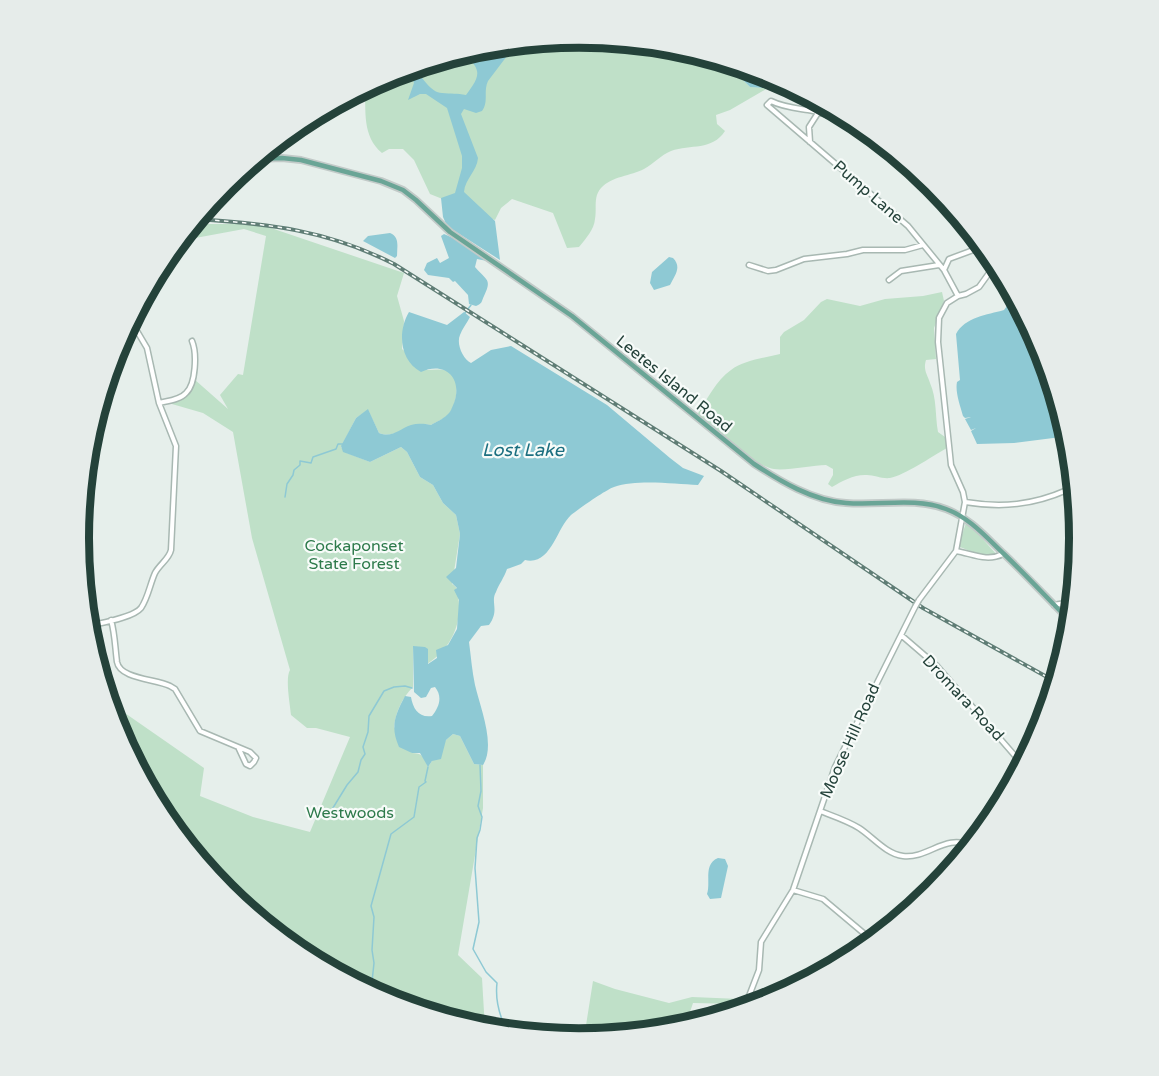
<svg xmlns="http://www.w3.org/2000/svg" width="1159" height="1076" font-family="'Varela Round',sans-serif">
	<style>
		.green { fill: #bfe0c8 }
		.water { fill: #8ec9d4 }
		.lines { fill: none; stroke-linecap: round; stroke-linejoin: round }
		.stream { stroke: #8ec9d4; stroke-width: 1.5 }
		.minor-casing { stroke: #a8b8b2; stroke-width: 7 }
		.major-casing { stroke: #c2cac8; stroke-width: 8 }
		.minor { stroke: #fff; stroke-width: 4 }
		.major { stroke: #6aa596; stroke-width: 4.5 }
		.rail-casing { stroke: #5f7d75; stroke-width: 4 }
		.rail { stroke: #f7fbf9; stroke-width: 1.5; stroke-dasharray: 4.5; stroke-linecap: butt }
		.minor-bridge-casing { stroke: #a8b8b2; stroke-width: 7; stroke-linecap: butt }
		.minor-bridge { stroke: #fff; stroke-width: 4 }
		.labels { text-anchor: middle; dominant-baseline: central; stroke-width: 4.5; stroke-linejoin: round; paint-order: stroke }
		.street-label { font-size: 16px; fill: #24423a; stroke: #f7fbf9 }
		.park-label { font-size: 16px; fill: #2d7a4b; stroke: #f7fbf9 }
		.water-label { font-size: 18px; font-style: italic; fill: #1c6f80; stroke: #f7fbf9 }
		.rim { fill: none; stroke: #24423a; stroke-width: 8 }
	</style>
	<rect width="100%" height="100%" fill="#e6efeb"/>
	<path class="green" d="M 580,38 L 677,47 L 724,61 L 750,87 L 768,88 L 730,110 L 716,115 L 717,124 L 725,131 C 712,151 691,144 671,151 C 661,155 653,164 644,169 C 631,176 612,176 601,188 C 593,197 597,208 595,219 C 594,230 586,238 579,247 L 567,248 L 553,213 L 512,199 L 501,208 L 495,220 L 430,194 L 414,160 L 403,149 L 389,149 L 382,153 C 362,136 366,111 365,88 L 388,75 L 482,47 Z
		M 205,224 L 251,224 L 268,227 L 404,273 L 397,296 L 404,321 L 402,349 L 427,370 C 435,370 445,368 451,373 C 461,382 456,407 448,415 C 444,419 436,422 431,425 C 406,420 399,440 379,433 L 368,410 L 356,418 L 341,447 L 347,453 L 370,462 L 401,447 L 407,452 L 420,477 L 433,485 L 443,503 L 456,515 L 460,534 L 452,584 C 457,587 457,589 458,596 C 463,623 451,649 427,664 L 413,647 L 413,687 C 402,698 396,711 394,727 L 412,753 C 423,753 424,758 428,767 L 446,740 L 453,734 L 460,736 L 474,764 L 483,765 L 483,808 L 458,955 L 482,978 L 485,1029 L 388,1000 L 301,954 L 225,892 L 163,816 L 117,729 L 109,702 L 204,768 L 200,796 L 253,817 L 310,832 L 350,737 L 316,728 L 307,728 L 291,715 C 290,704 285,678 290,670 L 252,538 L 233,432 L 203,413 L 165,402 C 181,396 190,397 194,379 L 228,409 L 220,395 L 238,374 L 243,375 L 266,236 L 244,229 L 179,241 L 190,228 Z
		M 942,292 L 944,301 L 934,328 L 936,359 L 926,360 C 923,370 927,374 930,383 C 937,399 935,415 938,432 L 945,437 L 947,448 C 931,457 905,475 890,478 C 882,479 874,475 867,475 C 855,474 842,481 832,487 L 828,484 L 833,475 L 833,469 L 826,465 C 813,465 786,471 774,469 C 755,467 714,428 697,415 C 707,400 716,380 731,370 C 744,360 764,358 780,354 L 780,337 L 784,332 L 804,320 L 821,302 L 827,299 L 860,306 L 885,299 L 923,296 Z
		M 966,523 L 980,536 L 998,556 L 980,555 L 960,547 L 959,544 Z
		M 593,981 L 615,989 L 669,1003 L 692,997 L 740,999 L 739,1004 L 693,1003 L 685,1027 L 677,1029 L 584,1038 Z"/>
	<path class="water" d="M 580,38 L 621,42 C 602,42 584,56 570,38 Z
		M 516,44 L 488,81 C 483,92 489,101 482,111 L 476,113 L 464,109 L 461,114 L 478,158 C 477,171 465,179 464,192 L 495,221 L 500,260 L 447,226 L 443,217 L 441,198 L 455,193 L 462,168 L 462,156 L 447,108 L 426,94 L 420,94 L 408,100 L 414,83 L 409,69 L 415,68 C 421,76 431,93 442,93 C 451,94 457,93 466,95 C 470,89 479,79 477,71 C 476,65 471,63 471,56 L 476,53 L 481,56 L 488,57 L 497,46 Z
		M 724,61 L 771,76 L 800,91 L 750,87 Z
		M 390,233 C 400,237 397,247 397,256 L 395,258 L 363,241 L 368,236 Z
		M 444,234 L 453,238 L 487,261 L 477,259 L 475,267 C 487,281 492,279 484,296 C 481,302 483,303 476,306 L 469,304 L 468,295 L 455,281 L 453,282 L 449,278 L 428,275 L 424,270 L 427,263 L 437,258 L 440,263 L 449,258 L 441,236 Z
		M 669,257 L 673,258 C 682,267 675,275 670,285 L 654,290 L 650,283 L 652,272 Z
		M 1003,274 L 1042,347 L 1069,436 L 1014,443 L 977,444 L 971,431 L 976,428 L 971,430 L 965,419 L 971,417 L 965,418 L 963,416 C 960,405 955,392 957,382 L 960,380 L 956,334 C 965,317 987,315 1004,310 C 1013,300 1003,286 1003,274 Z
		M 409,312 L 447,325 L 464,312 L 470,317 C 467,323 462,329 460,335 C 456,344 463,359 471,363 L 491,350 L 511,346 L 607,405 L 670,458 L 683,468 L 704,476 L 698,485 C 674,484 637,479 614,487 C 607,489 577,510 571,515 C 556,529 551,566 525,560 L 521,564 L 507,569 C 504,578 499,584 496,592 C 490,602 500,610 489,625 L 481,626 L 469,642 C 471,657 472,671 475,685 C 480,707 496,745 483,765 L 474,764 L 460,736 L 453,734 L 446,740 L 441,759 L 432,761 L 428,767 L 420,753 L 412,753 L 399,747 C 390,727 395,715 405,696 L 411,697 C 413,709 419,718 432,716 C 439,707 443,697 435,687 L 431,688 L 426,697 L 421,698 L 414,692 L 413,646 L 425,647 L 428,649 L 428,664 L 437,658 L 436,650 L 448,645 L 457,629 L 459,600 L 454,590 L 457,588 L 446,577 L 456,568 L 460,534 L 456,515 L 443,503 L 433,485 L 420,477 L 407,452 L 401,447 L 370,462 L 343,452 L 341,446 L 356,418 L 368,409 L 379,433 C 393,438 399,429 411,425 C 418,423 425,424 431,425 C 436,422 443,419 447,415 C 451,412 452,407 454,403 C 463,378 445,361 421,372 C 400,361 397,332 409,312 Z
		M 718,858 L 725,859 L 728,866 L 721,898 L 710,899 L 707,894 C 711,882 703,864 718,858 Z"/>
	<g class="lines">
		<path class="stream" d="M 465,313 L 471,305
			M 285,497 L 287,484 L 293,475 L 294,470 L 300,465 L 300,461 L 311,463 L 313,457 L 336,449 L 338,444 L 343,444
			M 480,765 L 481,791 L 478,806 L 482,817 L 480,830 L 477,838 L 475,868 L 479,922 L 473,949 L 486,972 L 497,983 C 495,1000 500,1017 507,1031
			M 328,816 L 347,785 L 358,772 L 361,760 L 365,754 L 363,747 L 368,732 L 369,716 L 384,691 L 394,687 L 405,686 L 412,688
			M 371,991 L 374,963 L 372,950 L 374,917 L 371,906 L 391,834 L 414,817 L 419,787 L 426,782 L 425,781 L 428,767"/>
		<defs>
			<path id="minor" d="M 850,118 C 836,120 822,112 808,110 C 795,108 783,107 771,101 L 767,105 L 908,226 L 944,270 L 958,296
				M 848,119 L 858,122
				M 810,142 L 809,127 L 818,113
				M 749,265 L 768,271 L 776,270 L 804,259 L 847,254 L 863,250 L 905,250 L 923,245
				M 944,270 L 949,259 L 984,246
				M 889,280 L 901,271 L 939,265
				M 159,403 C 167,401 180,400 186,393 C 196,384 197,353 192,341
				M 965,502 C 1002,508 1033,505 1067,490
				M 956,551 C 973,554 987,562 1003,554
				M 919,600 L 956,551 L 965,502 L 963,492 L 951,465 L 950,455 L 938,342 L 939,318 L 947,303 L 958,296 L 966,294 L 979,287 L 997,262
				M 1054,605 L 1065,603 L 1075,593
				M 111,620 C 115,634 115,647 117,662 C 120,679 156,679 170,686 L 175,689 L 200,731 L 250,752 L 256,758 L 254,762 L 250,766 L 246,764 L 239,749
				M 88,626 C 100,623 133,618 141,608 C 148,598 150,584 155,573 C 160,564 169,559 171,550 L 176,446 L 159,403 L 147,348 L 131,321
				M 901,635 L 937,666 L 1023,765
				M 820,811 C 833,816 848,821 859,828 C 873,837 886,854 903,856 C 928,859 946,833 971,846
				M 793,890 L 823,899 L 873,941
				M 744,1009 L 759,970 L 761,942 L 793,890 L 835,767 L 915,607"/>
			<path id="major" d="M 256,159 L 282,158 L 301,160 L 381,181 L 403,190 L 416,200 L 450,232 L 572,316 L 754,464 C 780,481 813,501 846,503 C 879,506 914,497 946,509 C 970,518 986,537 1004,554 C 1027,576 1049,600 1072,623"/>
		</defs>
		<use href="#minor" class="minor-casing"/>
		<use href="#major" class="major-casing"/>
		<use href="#minor" class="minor"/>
		<use href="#major" class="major"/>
		<defs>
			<path id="rail" d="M 197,219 C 270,224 327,230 394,264 L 721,471 L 923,608 L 1056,682"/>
		</defs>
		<use href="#rail" class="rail-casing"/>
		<use href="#rail" class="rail"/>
		<defs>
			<path id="minor-bridge" d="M 915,607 L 919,600"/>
		</defs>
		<use href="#minor-bridge" class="minor-bridge-casing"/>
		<use href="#minor-bridge" class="minor-bridge"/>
	</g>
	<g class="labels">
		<g class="street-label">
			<text transform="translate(868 192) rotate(41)">Pump Lane</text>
			<text transform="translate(674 384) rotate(39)">Leetes Island Road</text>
			<text transform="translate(963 698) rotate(47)">Dromara Road</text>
			<text transform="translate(850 741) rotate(-66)">Moose Hill Road</text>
		</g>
		<g class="park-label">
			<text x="354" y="546">Cockaponset<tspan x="354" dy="18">State Forest</tspan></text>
			<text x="350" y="813">Westwoods</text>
		</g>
		<g class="water-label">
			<text x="523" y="450">Lost Lake</text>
		</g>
	</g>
	<path d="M0 0H1159V1076H0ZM89 538a490 490 0 1 1 980 0a490 490 0 1 1-980 0Z" fill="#e6ecea" fill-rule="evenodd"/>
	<path class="rim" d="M89 538a490 490 0 1 1 980 0a490 490 0 1 1-980 0Z"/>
</svg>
